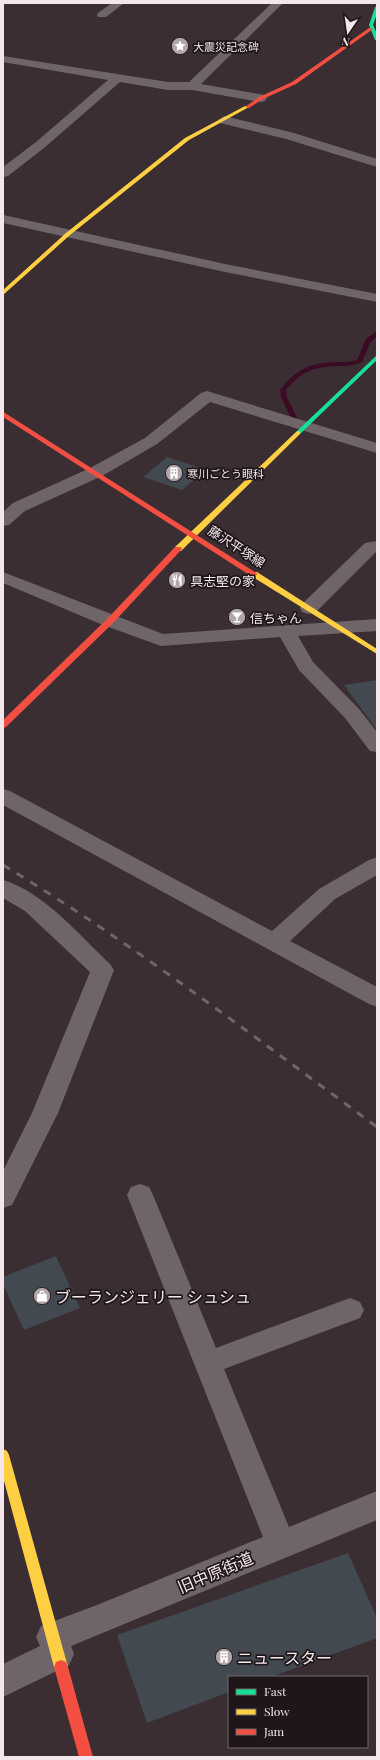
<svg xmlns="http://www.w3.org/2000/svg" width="380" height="1760" font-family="'Playfair Display','Noto Sans JP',serif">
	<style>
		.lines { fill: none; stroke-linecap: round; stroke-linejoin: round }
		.stream { fill: #3a0b23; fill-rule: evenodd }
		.building { fill: #424951 }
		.street { fill: #6f6569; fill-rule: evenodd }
		.fast { fill: #16e098; fill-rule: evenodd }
		.slow { fill: #ffcf43; fill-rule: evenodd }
		.jam { fill: #f24e42; fill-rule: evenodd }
		.rail { stroke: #6e6469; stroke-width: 3; stroke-dasharray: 8 8; stroke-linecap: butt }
		.labels { text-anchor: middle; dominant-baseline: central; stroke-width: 3.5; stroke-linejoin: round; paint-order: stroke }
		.far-poi-label { font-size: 11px; fill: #f4e6eb; stroke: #1f1619; text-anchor: start }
		.street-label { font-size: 13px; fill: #f4e6eb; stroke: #1f1619 }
		.poi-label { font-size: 13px; fill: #f4e6eb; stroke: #1f1619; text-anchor: start }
		.near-poi-label { font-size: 16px; fill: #f4e6eb; stroke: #1f1619; text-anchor: start }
		.near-street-label { font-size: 16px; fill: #f4e6eb; stroke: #1f1619 }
	</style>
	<rect width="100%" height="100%" fill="#3a2e33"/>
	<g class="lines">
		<path class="stream" d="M 377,331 L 377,336 L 370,343 L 362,362 C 354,366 346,366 338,366 C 313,367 302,371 286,390 L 287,397 L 298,420 L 293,427 L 289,427 L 288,426 L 292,420 L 281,397 L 280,390 C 296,369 310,363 336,362 C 343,362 351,362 357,360 L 366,339 Z"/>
	</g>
	<path class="building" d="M 167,457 L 206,470 L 182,490 L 143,477 Z
		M 377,680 L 377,730 L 344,685 Z
		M 56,1256 L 80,1308 L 24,1330 L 3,1284 L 3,1277 Z
		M 348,1553 L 377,1618 L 377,1638 L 271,1677 L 229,1677 L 229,1692 L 147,1723 L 117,1635 Z"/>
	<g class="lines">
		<path class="street" d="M 112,3 L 124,3 L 106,17 L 98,17 L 97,15 L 98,13 Z
			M 272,3 L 283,3 L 201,84 L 265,95 L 267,98 L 265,101 L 261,102 L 192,90 L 168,90 L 120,82 L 44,148 L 8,176 L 3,177 L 3,167 L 36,142 L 108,80 L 3,62 L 3,56 L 168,82 L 189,82 Z
			M 224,116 L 294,133 L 377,159 L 377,167 L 286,139 L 220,123 L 218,120 Z
			M 3,215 L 225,264 L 377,294 L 377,302 L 225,272 L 3,223 Z
			M 207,391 L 377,443 L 377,453 L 210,402 L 157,444 L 102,476 L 25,511 L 9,525 L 3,526 L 3,512 L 13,503 L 90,468 L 145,438 L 201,393 Z
			M 377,541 L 377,551 L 316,612 L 309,614 L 302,612 L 300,608 L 302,604 L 365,543 Z
			M 3,572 L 163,634 L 377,619 L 377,631 L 298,636 L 313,662 L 359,709 L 377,732 L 377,752 L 370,751 L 345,718 L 299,670 L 280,637 L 161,646 L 103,625 L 3,583 Z
			M 3,789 L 10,791 L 272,931 L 319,889 L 369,860 L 377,857 L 377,875 L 335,899 L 290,941 L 377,987 L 377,1007 L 369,1004 L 3,805 Z
			M 3,880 C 44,892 80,936 110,964 L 114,970 L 58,1113 L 12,1205 L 3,1208 L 3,1171 L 32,1113 L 90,972 L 25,911 L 3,898 Z
			M 140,1184 L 149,1187 L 153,1195 L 216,1348 L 350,1298 L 360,1302 L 364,1310 L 360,1318 L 224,1369 L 289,1527 L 377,1491 L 377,1520 L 71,1646 L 74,1654 L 69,1665 L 3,1697 L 3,1664 L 40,1646 L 36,1637 L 41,1626 L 97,1605 L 263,1537 L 127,1195 L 131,1187 Z"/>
		<path class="fast" d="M 377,6 L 377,14 L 373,25 L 377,34 L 377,41 L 375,40 L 369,25 L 375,7 Z
			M 377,355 L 377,360 L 300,434 L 296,434 L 296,432 Z"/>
		<path class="slow" d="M 245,106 L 249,107 L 189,140 L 70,235 L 3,295 L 3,290 L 66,233 L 185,138 Z
			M 298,431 L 300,432 L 300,434 L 181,551 L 175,551 L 175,547 L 296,432 Z
			M 251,572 L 257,572 L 377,649 L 377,654 L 251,576 Z
			M 3,1449 L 7,1451 L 9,1455 L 68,1667 L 66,1672 L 61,1674 L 56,1672 L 54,1667 L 3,1477 Z"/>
		<path class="jam" d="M 369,28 L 373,29 L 296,84 L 263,99 L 249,108 L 245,107 L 259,97 L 292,82 Z
			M 3,412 L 5,413 L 258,574 L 254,576 L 251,576 L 3,417 Z
			M 175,547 L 181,547 L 182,549 L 113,623 L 6,727 L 3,728 L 3,720 L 107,619 Z
			M 61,1660 L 66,1662 L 68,1667 L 93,1757 L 79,1757 L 54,1667 L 56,1662 Z"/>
		<path class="rail" d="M 3,865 C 134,944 254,1037 377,1127"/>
	</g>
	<defs>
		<symbol id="sight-disc" viewBox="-11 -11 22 22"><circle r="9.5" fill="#b3a6ab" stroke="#1f1619"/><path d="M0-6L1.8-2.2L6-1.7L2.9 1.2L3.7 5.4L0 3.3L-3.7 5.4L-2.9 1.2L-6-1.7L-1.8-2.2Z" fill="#fff"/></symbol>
		<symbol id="building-disc" viewBox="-11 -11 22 22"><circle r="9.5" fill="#b3a6ab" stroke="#1f1619"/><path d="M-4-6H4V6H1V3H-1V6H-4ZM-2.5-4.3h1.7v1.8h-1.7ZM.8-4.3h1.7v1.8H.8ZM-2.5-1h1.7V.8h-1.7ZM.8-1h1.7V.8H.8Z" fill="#fff"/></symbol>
		<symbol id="restaurant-disc" viewBox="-11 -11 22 22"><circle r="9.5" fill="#b3a6ab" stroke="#1f1619"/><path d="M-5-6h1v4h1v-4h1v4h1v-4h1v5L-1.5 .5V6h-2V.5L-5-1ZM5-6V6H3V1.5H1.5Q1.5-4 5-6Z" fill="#fff"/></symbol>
		<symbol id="bar-disc" viewBox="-11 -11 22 22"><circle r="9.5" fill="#b3a6ab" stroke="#1f1619"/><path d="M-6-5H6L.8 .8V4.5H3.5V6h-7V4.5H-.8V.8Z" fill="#fff"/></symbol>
		<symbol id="shop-disc" viewBox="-11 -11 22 22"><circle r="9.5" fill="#b3a6ab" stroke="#1f1619"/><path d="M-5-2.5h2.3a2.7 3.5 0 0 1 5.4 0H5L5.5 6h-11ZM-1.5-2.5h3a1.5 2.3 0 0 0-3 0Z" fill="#fff"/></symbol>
	</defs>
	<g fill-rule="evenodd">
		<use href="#sight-disc" x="170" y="36" width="20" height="20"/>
		<use href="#building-disc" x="164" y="463" width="20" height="20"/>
		<use href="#restaurant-disc" x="167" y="570" width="20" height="20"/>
		<use href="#bar-disc" x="227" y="607" width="20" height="20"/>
		<use href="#shop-disc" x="32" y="1286" width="20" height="20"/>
		<use href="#building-disc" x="214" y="1647" width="20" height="20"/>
	</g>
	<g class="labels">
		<g class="far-poi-label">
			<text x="193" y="46">大震災記念碑</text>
			<text x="187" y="473">寒川ごとう眼科</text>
		</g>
		<g class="street-label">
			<text transform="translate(237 546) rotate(33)">藤沢平塚線</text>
		</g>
		<g class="poi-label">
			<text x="190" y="580">具志堅の家</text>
			<text x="250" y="617">信ちゃん</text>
		</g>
		<g class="near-poi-label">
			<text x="55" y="1296">ブーランジェリー シュシュ</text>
			<text x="237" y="1657">ニュースター</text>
		</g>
		<g class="near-street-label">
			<text transform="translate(215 1572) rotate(-23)">旧中原街道</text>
		</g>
	</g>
	<rect width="380" height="1760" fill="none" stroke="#f4e6eb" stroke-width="8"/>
	<rect x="228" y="1676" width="140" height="72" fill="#1f1619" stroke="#74696d"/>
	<rect x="236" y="1689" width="20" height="6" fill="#16e098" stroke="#74696d"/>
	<text x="264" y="1696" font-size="12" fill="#f4e6eb">Fast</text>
	<rect x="236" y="1709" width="20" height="6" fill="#ffcf43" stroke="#74696d"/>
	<text x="264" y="1716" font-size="12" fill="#f4e6eb">Slow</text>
	<rect x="236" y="1729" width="20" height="6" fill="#f24e42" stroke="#74696d"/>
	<text x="264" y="1736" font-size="12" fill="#f4e6eb">Jam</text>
	<g transform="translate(348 32) rotate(193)" stroke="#1f1619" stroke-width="3" paint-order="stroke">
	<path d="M0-3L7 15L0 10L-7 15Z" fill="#f4e6eb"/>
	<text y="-6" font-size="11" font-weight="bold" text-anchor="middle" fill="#f4e6eb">N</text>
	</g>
</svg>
